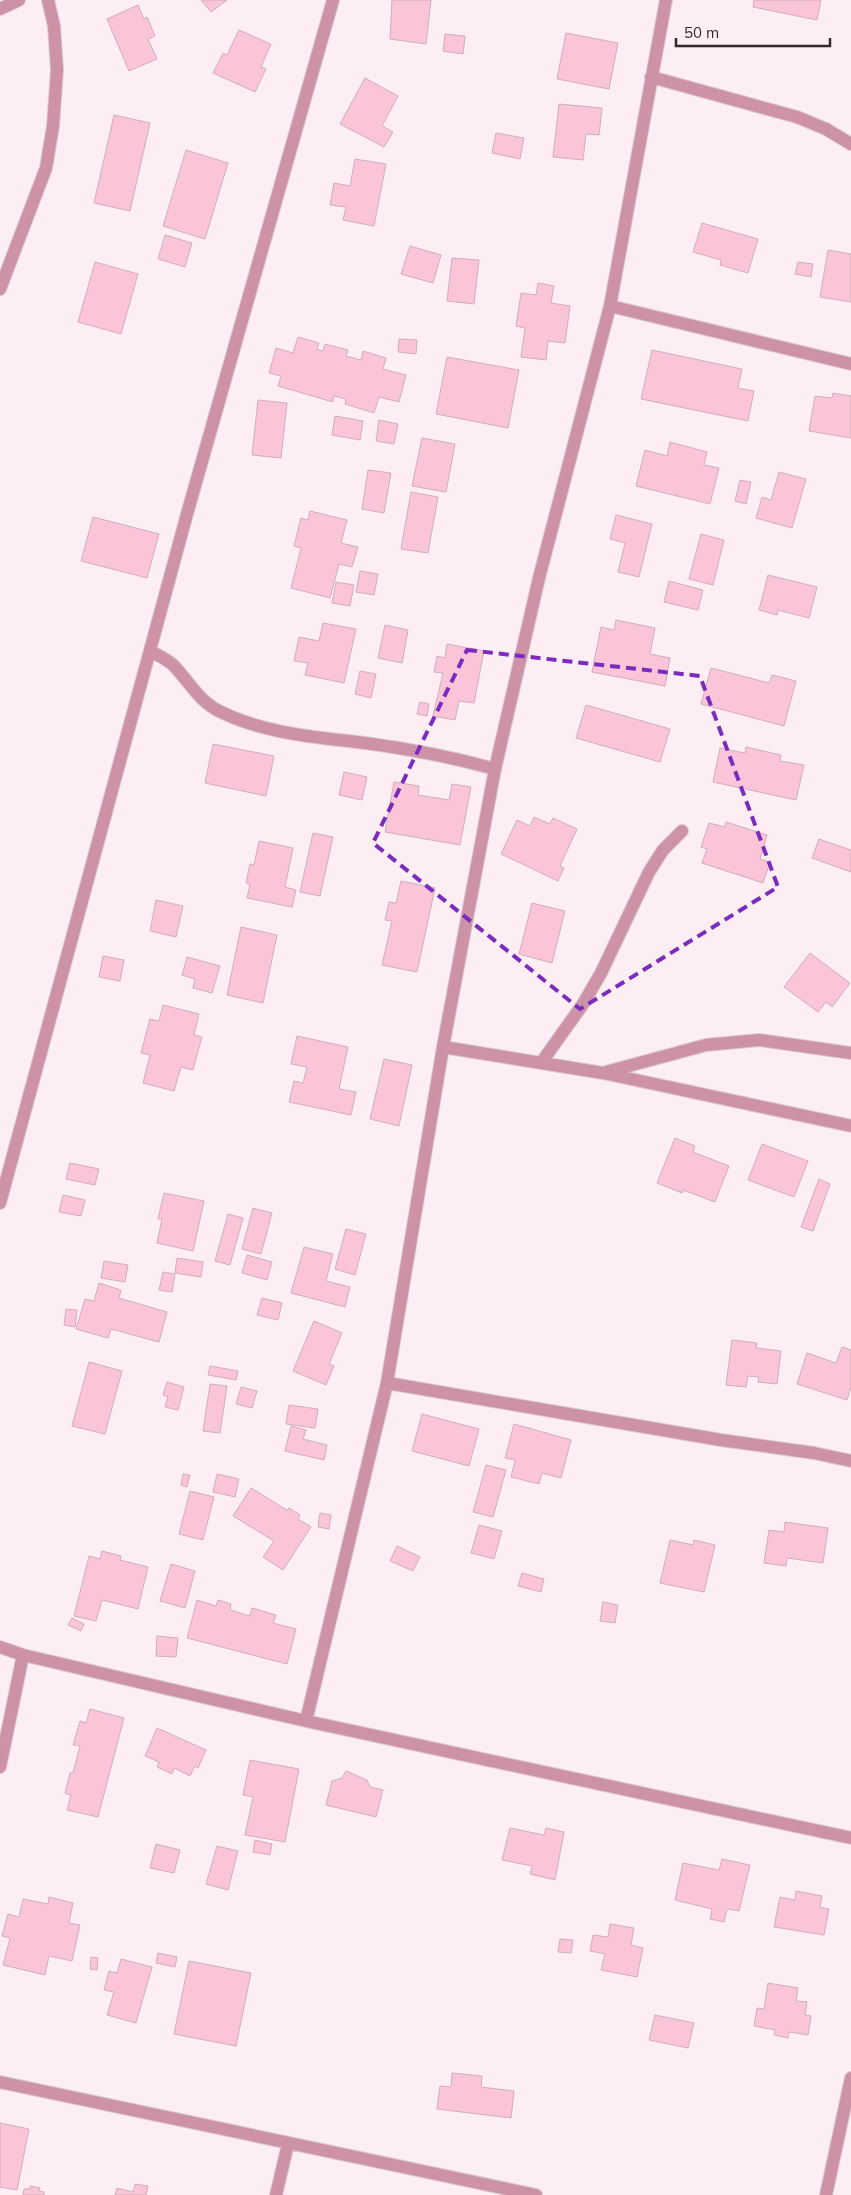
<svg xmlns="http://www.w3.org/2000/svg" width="851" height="2195" font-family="Mulish,sans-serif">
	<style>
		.building { fill: #fac5d8; stroke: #d1aeba }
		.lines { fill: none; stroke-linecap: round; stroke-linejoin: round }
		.street-casing { stroke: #d9cacf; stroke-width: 14 }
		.street { stroke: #cd92a8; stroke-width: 12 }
		.marked { fill: none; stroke: #7b2cbf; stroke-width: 4; stroke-dasharray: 10 6; stroke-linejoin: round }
	</style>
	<rect width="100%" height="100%" fill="#fdeef3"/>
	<path class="building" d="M 201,0 L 227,0 L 211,12 Z
		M 392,0 L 431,0 L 426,44 L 390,39 Z
		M 754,0 L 821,0 L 817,20 L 753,7 Z
		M 138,5 L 144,19 L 147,17 L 155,36 L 148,39 L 157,59 L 129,71 L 107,19 Z
		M 239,30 L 271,44 L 261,67 L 266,69 L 255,92 L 213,73 L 223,53 L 227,55 Z
		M 566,33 L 618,43 L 609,89 L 557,79 Z
		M 445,34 L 465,36 L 463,54 L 443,51 Z
		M 365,78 L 398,96 L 382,126 L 393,132 L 384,147 L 340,124 Z
		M 559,104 L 602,108 L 599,135 L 586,134 L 583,160 L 553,157 Z
		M 114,115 L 150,123 L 130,211 L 94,203 Z
		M 496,133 L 524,138 L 520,159 L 492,153 Z
		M 186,150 L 228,163 L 205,239 L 163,226 Z
		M 355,159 L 386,164 L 374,226 L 343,220 L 346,207 L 330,205 L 334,183 L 350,186 Z
		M 702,223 L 758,239 L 748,273 L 720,265 L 721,260 L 693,252 Z
		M 165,235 L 192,243 L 185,267 L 158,259 Z
		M 410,246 L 441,255 L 433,283 L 401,274 Z
		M 828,250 L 851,254 L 851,302 L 820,297 Z
		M 452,258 L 479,260 L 474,304 L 447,301 Z
		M 95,262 L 138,274 L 121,334 L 78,322 Z
		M 798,262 L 813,264 L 811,277 L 795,274 Z
		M 538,283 L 554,286 L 551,303 L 570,306 L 565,343 L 548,341 L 546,360 L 521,357 L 525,328 L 516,326 L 521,293 L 536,295 Z
		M 298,337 L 319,343 L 317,349 L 323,351 L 325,344 L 348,350 L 346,356 L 361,360 L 363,351 L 386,358 L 383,369 L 406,375 L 399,402 L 379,397 L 374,413 L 345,404 L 346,399 L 334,396 L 333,402 L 278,386 L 281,376 L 269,373 L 276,348 L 293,353 Z
		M 399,339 L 417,340 L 416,354 L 398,352 Z
		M 652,350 L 742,369 L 738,388 L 754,391 L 748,421 L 641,399 Z
		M 447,357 L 519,370 L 508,428 L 436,414 Z
		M 833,393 L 851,396 L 851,438 L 809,431 L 815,396 L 832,398 Z
		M 258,400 L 287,403 L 281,458 L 252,455 Z
		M 335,416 L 363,421 L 360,440 L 332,435 Z
		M 379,420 L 398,424 L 394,444 L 376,441 Z
		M 422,438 L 455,444 L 446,492 L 412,486 Z
		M 670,442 L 707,452 L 704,465 L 719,468 L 710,504 L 636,486 L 645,450 L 667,456 Z
		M 368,470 L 391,473 L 384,513 L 362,509 Z
		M 779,472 L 806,479 L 792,528 L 756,518 L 762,497 L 771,500 Z
		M 740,480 L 751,482 L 746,504 L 735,501 Z
		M 411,492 L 438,497 L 428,553 L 401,549 Z
		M 310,511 L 347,520 L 341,543 L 358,547 L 352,567 L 339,564 L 330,598 L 291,588 L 301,548 L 294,546 L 301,518 L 308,520 Z
		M 616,515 L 652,524 L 639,577 L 618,572 L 625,543 L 610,539 Z
		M 93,517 L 159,534 L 147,578 L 81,561 Z
		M 701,534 L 724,540 L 713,585 L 689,579 Z
		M 360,571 L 378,574 L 374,595 L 356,592 Z
		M 768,575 L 817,587 L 809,618 L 778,610 L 777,615 L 759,610 Z
		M 669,581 L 703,590 L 698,610 L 664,602 Z
		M 336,582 L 354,585 L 350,606 L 332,603 Z
		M 616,620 L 655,628 L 650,654 L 670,658 L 665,686 L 592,672 L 601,627 L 614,630 Z
		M 323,623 L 356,629 L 344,683 L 305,675 L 308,663 L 294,661 L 299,637 L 319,641 Z
		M 385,625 L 408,630 L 402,663 L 378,658 Z
		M 447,644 L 484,651 L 474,703 L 459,701 L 455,720 L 433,716 L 443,673 L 434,672 L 437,656 L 445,658 Z
		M 711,668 L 769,683 L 772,675 L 796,681 L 784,726 L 701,704 Z
		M 360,671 L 376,674 L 371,698 L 355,694 Z
		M 420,702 L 429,704 L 427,716 L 417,714 Z
		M 586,705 L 670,729 L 660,762 L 576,738 Z
		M 213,744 L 274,756 L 266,796 L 205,783 Z
		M 746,747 L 781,755 L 780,761 L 804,765 L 796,800 L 713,782 L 720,748 L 745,753 Z
		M 344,772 L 367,777 L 362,800 L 339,795 Z
		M 394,782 L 419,786 L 418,795 L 449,800 L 452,784 L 471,787 L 460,845 L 385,832 Z
		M 534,817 L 550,824 L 553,818 L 577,829 L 560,866 L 564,868 L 558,881 L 501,854 L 517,820 L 530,826 Z
		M 726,822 L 767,835 L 760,859 L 770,862 L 763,883 L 702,863 L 707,849 L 701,847 L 709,823 L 725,827 Z
		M 313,833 L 333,837 L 320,896 L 300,892 Z
		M 819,839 L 851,850 L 851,872 L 812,858 Z
		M 259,841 L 293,848 L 285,887 L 296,890 L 292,907 L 247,898 L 250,885 L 246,883 L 250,864 L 254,865 Z
		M 401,881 L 435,888 L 417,972 L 382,965 L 392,921 L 385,920 L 389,902 L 396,903 Z
		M 156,900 L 183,906 L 176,937 L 150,931 Z
		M 532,903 L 565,911 L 552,963 L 519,954 Z
		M 241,927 L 277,935 L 263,1003 L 227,995 Z
		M 810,953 L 850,983 L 832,1007 L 826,1002 L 818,1012 L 784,987 Z
		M 103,956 L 124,960 L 120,981 L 99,977 Z
		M 187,957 L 220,966 L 212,993 L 193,988 L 195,979 L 182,975 Z
		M 163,1005 L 199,1014 L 194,1035 L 202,1037 L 193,1070 L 181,1067 L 174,1091 L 143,1083 L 150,1055 L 141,1053 L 150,1019 L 159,1021 Z
		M 297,1036 L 348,1047 L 339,1089 L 356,1092 L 351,1115 L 289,1102 L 294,1081 L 303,1083 L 307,1067 L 291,1064 Z
		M 384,1059 L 412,1065 L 399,1126 L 370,1119 Z
		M 675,1138 L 695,1146 L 693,1152 L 729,1166 L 715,1202 L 683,1190 L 682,1193 L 657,1183 Z
		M 762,1144 L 808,1161 L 794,1197 L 748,1180 Z
		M 70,1163 L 99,1169 L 95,1185 L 66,1179 Z
		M 819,1179 L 830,1184 L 813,1231 L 801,1227 Z
		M 164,1193 L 204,1201 L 193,1251 L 157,1243 L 162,1219 L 158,1219 Z
		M 63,1195 L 85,1200 L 81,1216 L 59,1212 Z
		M 253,1208 L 272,1213 L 261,1254 L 242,1249 Z
		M 228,1214 L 243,1218 L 230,1265 L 215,1261 Z
		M 346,1229 L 366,1234 L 355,1275 L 335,1269 Z
		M 304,1247 L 333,1254 L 326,1281 L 350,1287 L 345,1307 L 291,1293 Z
		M 247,1255 L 272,1262 L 267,1280 L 242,1273 Z
		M 177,1258 L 203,1262 L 201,1277 L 175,1273 Z
		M 104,1261 L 128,1265 L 125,1282 L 101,1278 Z
		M 163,1272 L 175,1274 L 172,1292 L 159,1290 Z
		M 99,1283 L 121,1290 L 119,1298 L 167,1312 L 159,1342 L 111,1329 L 108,1338 L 76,1329 L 85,1299 L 94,1301 Z
		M 262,1298 L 282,1303 L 278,1320 L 257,1315 Z
		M 66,1309 L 77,1310 L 75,1327 L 64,1325 Z
		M 314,1321 L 342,1333 L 329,1364 L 334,1366 L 326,1385 L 293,1371 Z
		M 732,1340 L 757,1343 L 756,1348 L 781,1351 L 777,1384 L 758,1382 L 759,1377 L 748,1376 L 746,1387 L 726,1385 Z
		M 842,1347 L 851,1350 L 851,1387 L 847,1400 L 797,1384 L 807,1353 L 836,1363 Z
		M 89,1362 L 122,1371 L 105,1434 L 72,1426 Z
		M 210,1366 L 238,1371 L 236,1380 L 208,1375 Z
		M 167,1382 L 184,1387 L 178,1410 L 165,1407 L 168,1397 L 163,1395 Z
		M 210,1384 L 227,1386 L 220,1433 L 203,1431 Z
		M 241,1387 L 257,1391 L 252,1408 L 236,1404 Z
		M 289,1405 L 318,1409 L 315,1428 L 286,1424 Z
		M 422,1414 L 479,1429 L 469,1466 L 412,1451 Z
		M 514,1424 L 571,1440 L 561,1478 L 542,1473 L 539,1484 L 511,1477 L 515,1460 L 505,1458 Z
		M 291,1426 L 306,1430 L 303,1439 L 327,1445 L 324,1460 L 285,1451 Z
		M 486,1465 L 506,1470 L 493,1517 L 473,1512 Z
		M 183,1474 L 190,1475 L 187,1487 L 181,1485 Z
		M 217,1474 L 239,1479 L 235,1497 L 213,1492 Z
		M 251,1488 L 287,1510 L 289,1508 L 300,1515 L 298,1519 L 311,1527 L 283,1570 L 263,1557 L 274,1541 L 233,1516 Z
		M 190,1491 L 214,1497 L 203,1540 L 179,1534 Z
		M 320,1513 L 331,1515 L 329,1529 L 318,1527 Z
		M 785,1522 L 828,1528 L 823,1563 L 787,1558 L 786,1566 L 764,1563 L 769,1530 L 784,1532 Z
		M 479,1525 L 502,1531 L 494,1559 L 471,1553 Z
		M 670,1540 L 693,1545 L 694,1540 L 715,1545 L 704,1592 L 660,1583 Z
		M 397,1546 L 420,1557 L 413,1571 L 390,1561 Z
		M 102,1551 L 121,1556 L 120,1560 L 148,1567 L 138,1609 L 102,1600 L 96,1621 L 74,1616 L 89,1556 L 100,1559 Z
		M 171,1564 L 195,1571 L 185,1608 L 160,1601 Z
		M 522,1573 L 544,1579 L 541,1592 L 518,1586 Z
		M 197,1600 L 216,1606 L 218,1600 L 231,1604 L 230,1610 L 250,1616 L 252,1608 L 276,1615 L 273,1623 L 296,1629 L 287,1664 L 187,1638 Z
		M 603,1602 L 618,1605 L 615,1623 L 600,1621 Z
		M 72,1618 L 84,1624 L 81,1631 L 68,1625 Z
		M 157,1636 L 178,1638 L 176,1657 L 156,1656 Z
		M 90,1709 L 124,1718 L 98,1817 L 67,1810 L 71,1795 L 65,1793 L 70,1773 L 73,1773 L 80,1746 L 73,1745 L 80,1721 L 86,1723 Z
		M 157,1728 L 206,1750 L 198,1768 L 195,1766 L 190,1776 L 174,1768 L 172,1774 L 157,1767 L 159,1762 L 145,1756 Z
		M 250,1760 L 299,1769 L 285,1842 L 245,1835 L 253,1797 L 243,1795 Z
		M 346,1771 L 367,1780 L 370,1787 L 383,1790 L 376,1817 L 326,1805 L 332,1781 L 342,1778 Z
		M 510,1828 L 544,1835 L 546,1828 L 564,1832 L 555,1880 L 530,1874 L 532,1866 L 502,1860 Z
		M 255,1840 L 272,1844 L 270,1855 L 253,1852 Z
		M 156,1844 L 180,1850 L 174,1873 L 150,1868 Z
		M 217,1846 L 238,1851 L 228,1890 L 206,1884 Z
		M 722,1859 L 750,1865 L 739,1911 L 727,1909 L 724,1922 L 710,1919 L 712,1909 L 675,1900 L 683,1863 L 719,1870 Z
		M 796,1891 L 822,1896 L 820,1907 L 829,1909 L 824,1935 L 774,1927 L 780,1897 L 795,1900 Z
		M 49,1897 L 73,1903 L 69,1923 L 80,1925 L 72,1961 L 49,1956 L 45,1975 L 3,1965 L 10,1938 L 2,1936 L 8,1914 L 19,1917 L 23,1899 L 48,1904 Z
		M 610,1924 L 634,1928 L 631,1945 L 643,1948 L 637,1977 L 601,1970 L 605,1954 L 590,1951 L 593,1935 L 608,1937 Z
		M 560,1939 L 573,1940 L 571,1953 L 558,1952 Z
		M 158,1953 L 177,1957 L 175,1967 L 156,1963 Z
		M 91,1957 L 98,1958 L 97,1970 L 90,1969 Z
		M 121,1959 L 152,1967 L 136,2023 L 107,2015 L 114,1992 L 104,1990 L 109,1971 L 117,1973 Z
		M 189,1961 L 251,1973 L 236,2046 L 174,2034 Z
		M 768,1983 L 798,1988 L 796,2001 L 807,2002 L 805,2015 L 811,2016 L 808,2035 L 789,2032 L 788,2038 L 774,2035 L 775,2030 L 754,2026 L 757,2008 L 764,2009 Z
		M 655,2015 L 694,2023 L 688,2048 L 649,2040 Z
		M 452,2073 L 482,2076 L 481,2087 L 514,2091 L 511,2118 L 437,2109 L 440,2086 L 451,2087 Z
		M 0,2123 L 29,2129 L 17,2190 L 0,2187 Z
		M 135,2184 L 148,2186 L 146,2195 L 115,2195 L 117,2188 L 133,2192 Z
		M 30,2186 L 40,2188 L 39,2191 L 44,2192 L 44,2195 L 23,2195 L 24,2189 L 30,2189 Z"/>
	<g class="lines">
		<defs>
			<path id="street" d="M 0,9 L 19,0
				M 651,77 L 797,117 L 826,129 L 851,144
				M 0,289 L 46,168 L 53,126 L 57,70 L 54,26 L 48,0
				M 610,306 L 851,364
				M 150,651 C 157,655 167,659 173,665 C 189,681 199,702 221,712 C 266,734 317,737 365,743 C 410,749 452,757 495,769
				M 443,1047 L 603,1073 L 851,1126
				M 541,1063 L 583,1004 L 601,973 L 649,872 L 663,850 L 682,831
				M 606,1072 L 706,1045 L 759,1040 L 851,1053
				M 0,1203 L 187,514 L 333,0
				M 387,1383 L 721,1440 L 814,1453 L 851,1461
				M 0,1647 L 23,1655 L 306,1721 L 851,1838
				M 306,1721 L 387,1383 L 443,1047 L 495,769 L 539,578 L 610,306 L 666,0
				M 0,1767 L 23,1655
				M 0,2082 L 536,2195
				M 276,2195 L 288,2144
				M 826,2195 L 851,2078"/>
		</defs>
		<use href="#street" class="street-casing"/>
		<use href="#street" class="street"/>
	</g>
	<path class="marked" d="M 467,650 L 700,676 L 778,887 L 580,1009 L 373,843 Z"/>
	<path d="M676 38v8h154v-8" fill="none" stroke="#35272c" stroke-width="2.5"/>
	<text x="684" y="38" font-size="15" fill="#35272c" stroke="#fdeef3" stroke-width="4" paint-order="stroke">50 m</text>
</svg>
